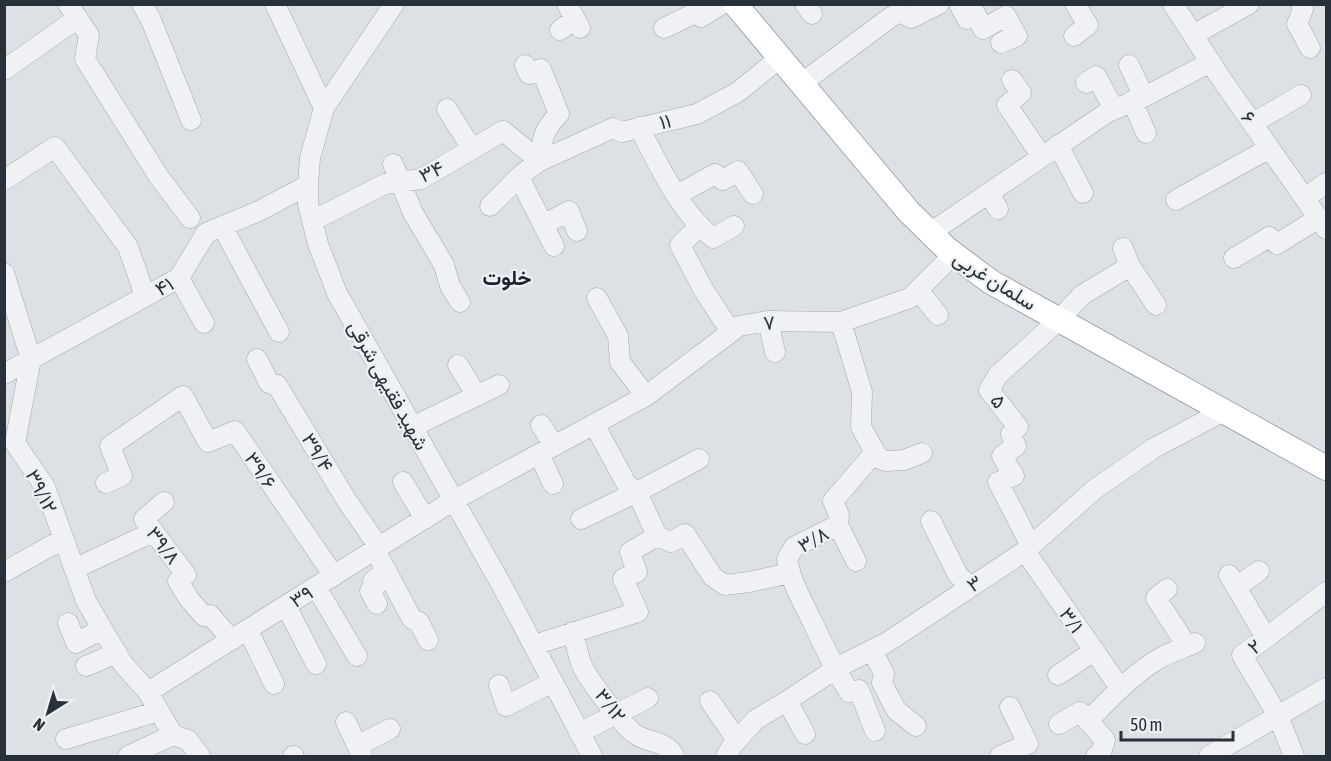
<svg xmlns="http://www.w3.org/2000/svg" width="1331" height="761" font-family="'Asap Condensed',Vazirmatn,sans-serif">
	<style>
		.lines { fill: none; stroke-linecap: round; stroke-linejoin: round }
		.minor-casing { stroke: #a3a9ae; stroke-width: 21 }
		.major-casing { stroke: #9da7af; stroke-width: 26 }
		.minor { stroke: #eff1f4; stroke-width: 20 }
		.major { stroke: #fff; stroke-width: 24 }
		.labels { text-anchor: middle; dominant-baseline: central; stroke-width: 4.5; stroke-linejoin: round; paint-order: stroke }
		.street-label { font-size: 20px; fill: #28313a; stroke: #ecf0f3 }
		.neighbourhood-label { font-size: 21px; font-weight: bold; fill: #1a222b; stroke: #ecf0f3 }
	</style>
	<rect width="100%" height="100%" fill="#dde1e5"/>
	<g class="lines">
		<defs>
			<path id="minor" d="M 68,4 L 89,35 L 85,59 L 159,177 L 190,218
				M 142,4 L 151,20 L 191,120
				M 275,4 L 324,108
				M 394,4 L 324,108 L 310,158 L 308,185 L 308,204 L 318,244 L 337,293 L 501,584 L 592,756
				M 567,4 L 580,28
				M 805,4 L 812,14
				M 959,4 L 967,19 L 975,13 L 983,29 L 1006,16 L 1017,36 L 1001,43
				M 1173,4 L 1218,74 L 1326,229
				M 1301,4 L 1303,9 L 1297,24 L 1310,48
				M 664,28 L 695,13 L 701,17 L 722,4
				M 560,30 L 575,19
				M 1193,35 L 1249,4
				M 1074,36 L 1088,25 L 1075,4
				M 525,65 L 529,74 L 541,69 L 559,114 C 543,130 542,139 540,161
				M 1129,65 L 1144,97
				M 4,70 L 78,18
				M 1012,80 L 1021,93 L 1007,105 L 1042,157
				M 802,83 L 891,17 L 901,12 L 911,18 L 939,4
				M 1086,83 L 1096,76 L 1114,109
				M 1132,101 L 1146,133
				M 447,109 L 472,149
				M 1253,123 L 1301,95
				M 639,127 C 658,164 680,212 713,238 L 734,226
				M 1058,145 L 1083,193
				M 393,164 L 413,213 L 444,265 L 450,286 L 460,302
				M 519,177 L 554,246
				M 4,180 L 55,147 L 128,247 L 145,296
				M 989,193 L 998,209
				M 677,195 L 715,174 L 723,180 L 738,171 L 753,194
				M 1305,198 L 1326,183
				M 1176,200 L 1270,148
				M 490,206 L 522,174 L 540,161 L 613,128 L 622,132 L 697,114 L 738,92 L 781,57
				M 312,221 L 385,184 L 421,179 L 503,131 L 540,161
				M 543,225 L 569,211 L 577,231
				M 222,226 L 279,332
				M 699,227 L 680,245 L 703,289 L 731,332
				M 930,233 L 1108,112 L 1144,97 L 1211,62
				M 1123,248 L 1130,266 L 1156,305
				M 1234,258 L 1269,237 L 1277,244 L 1319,218
				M 4,273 L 31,359 L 15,443 L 45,487 L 86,601 L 123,664 L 148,692 L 173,735 L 188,740 L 200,756
				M 179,278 L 204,323
				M 918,290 L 938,315
				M 597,298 L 618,336 L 620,362 L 646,396
				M 768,321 L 775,352
				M 841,322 L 862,392 L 861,427 L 875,452 L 880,459 L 886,461 L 904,460 L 922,453
				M 257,359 L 269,383 L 277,385 L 347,501 L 379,547
				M 458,365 L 477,396
				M 4,374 L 179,278 L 206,233 L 259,211 L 308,185
				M 594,424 L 627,485 L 637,492 L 699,459
				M 541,425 L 554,446
				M 412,427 L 499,385
				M 539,454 L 553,484
				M 403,482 L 425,519
				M 106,483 L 122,476 L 110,446 L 183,396 L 208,442 L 235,431 L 334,576
				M 164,502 L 144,519 L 186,575 L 178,581 L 189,599 L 204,616 L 210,615 L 232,640
				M 581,519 L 637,492 L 657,536 L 671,542 L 685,534 L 713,577 L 725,585 L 749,582 L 790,573
				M 931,521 L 958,575 L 969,586
				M 838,525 L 856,561
				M 1031,546 L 998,482 L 1014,476 L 1002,456 L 1016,446 L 1011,434 L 1018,427 L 989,390 L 998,375 L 1059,320 L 1082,295 L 1130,266
				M 375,550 L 412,619 L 419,622 L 428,640
				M 1025,551 L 1120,688
				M 74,569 L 153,532
				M 4,572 L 63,539
				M 1229,575 L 1266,638 L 1242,655 L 1278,716 L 1294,756
				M 316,587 L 357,656
				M 1236,587 L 1259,571
				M 1167,589 L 1156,598 L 1187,646
				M 377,604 L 370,591 L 376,586 L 373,581 L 387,571
				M 286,606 L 316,664
				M 68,623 L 76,643 L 102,629
				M 248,630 L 274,684
				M 573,632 C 576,643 578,657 583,668 C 590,681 623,726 635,734 C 647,743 668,741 674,756
				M 1266,638 L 1326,592
				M 534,645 L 638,612 L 623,579 L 637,572 L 630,552 L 657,536
				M 872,650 L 884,674 L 882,683 L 896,710 L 916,726
				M 86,666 L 117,653
				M 1058,675 L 1094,651
				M 499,685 L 506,706 L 553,682
				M 148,692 L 454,500 L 646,396 L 739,326 L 768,321 L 841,322 L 910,298 L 953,255
				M 710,701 L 737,740
				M 787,701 L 805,734
				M 1089,720 C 1111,697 1133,674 1160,658 C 1171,652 1184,648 1195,643
				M 346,722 L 362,756
				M 1059,724 L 1080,712 L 1105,740 L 1101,753 L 1096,756
				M 875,731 L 859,690 L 849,692 C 835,669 823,645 812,621 C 802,601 791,581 787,559 L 794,547 L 838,525 L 839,515 L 833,501 L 875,452
				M 579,733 L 648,698
				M 66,739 L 159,711
				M 357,746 L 390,729
				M 128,756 L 173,735
				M 293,756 L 294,756
				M 726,756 L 732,746 L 755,720 L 787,701 L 840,666 L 886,643 L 1025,551 L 1095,489 L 1154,448 L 1224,411
				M 1000,756 L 1028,744 L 1010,707
				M 1209,756 L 1326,688"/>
			<path id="major" d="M 735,4 L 909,212 L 948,250 L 991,282 L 1326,468"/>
		</defs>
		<use href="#minor" class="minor-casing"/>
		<use href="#major" class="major-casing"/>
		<use href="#minor" class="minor"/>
		<use href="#major" class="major"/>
	</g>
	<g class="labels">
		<g class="street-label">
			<text transform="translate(1249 117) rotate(55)">۶</text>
			<text transform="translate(665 121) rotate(-12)">۱۱</text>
			<text transform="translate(431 171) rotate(-25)">۳۴</text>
			<text transform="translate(995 280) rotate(32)">سلمان غربی</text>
			<text transform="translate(164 286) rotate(-30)">۴۱</text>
			<text transform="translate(769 322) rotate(-4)">۷</text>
			<text transform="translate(389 385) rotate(61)">شهید فقیهی شرقی</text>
			<text transform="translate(999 401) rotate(56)">۵</text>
			<text transform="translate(318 452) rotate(59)">۳۹/۴</text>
			<text transform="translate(261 470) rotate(56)">۳۹/۶</text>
			<text transform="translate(42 491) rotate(63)">۳۹/۱۲</text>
			<text transform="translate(813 539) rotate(-29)">۳/۸</text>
			<text transform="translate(164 545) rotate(53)">۳۹/۸</text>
			<text transform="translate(974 583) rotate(-33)">۳</text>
			<text transform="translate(301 596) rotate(-32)">۳۹</text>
			<text transform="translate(1072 620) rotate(55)">۳/۱</text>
			<text transform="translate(1254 646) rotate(-38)">۲</text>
			<text transform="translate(611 705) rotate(52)">۳/۱۲</text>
		</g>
		<g class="neighbourhood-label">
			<text x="507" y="277">خلوت</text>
		</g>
	</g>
	<rect width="1331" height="761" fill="none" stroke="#28313a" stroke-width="12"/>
	<g transform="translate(48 713) rotate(217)" stroke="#ecf0f3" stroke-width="4.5" paint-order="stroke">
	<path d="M0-4.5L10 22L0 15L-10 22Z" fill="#28313a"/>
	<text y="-9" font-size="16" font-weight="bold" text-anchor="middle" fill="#28313a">N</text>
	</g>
	<path d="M1121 731v9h112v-9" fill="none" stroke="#28313a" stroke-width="3"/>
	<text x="1130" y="731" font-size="18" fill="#28313a" stroke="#ecf0f3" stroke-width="4.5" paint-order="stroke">50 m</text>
</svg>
